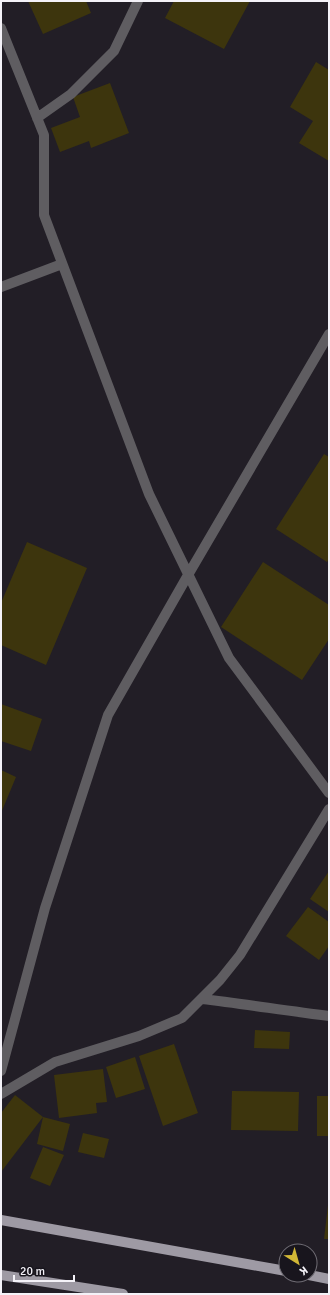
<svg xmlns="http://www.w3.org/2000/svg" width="330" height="1295" font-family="Signika,sans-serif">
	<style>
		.building { fill: #3d350d }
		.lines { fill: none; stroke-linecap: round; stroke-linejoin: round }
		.minor { stroke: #5f5d61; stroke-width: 10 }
		.major { stroke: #9e9aa4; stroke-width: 10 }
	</style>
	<rect width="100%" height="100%" fill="#221e26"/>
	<path class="building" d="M 28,1 L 86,1 L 91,13 L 43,34 Z
		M 174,1 L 250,1 L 224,49 L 165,18 Z
		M 316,62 L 329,70 L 329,161 L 299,143 L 313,121 L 290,107 Z
		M 110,83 L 129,133 L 91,148 L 89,141 L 60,152 L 51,128 L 80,117 L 73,97 Z
		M 324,454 L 329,457 L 329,559 L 327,562 L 276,529 Z
		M 27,542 L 87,568 L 46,665 L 1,645 L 1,603 Z
		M 263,562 L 329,605 L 329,639 L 302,680 L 221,627 Z
		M 1,704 L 42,719 L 31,751 L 1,741 Z
		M 1,770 L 16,777 L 1,813 Z
		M 329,871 L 329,912 L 310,899 Z
		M 308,907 L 329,922 L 329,946 L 319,960 L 286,936 Z
		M 255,1030 L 290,1032 L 289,1049 L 254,1048 Z
		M 174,1044 L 198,1113 L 163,1126 L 139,1056 Z
		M 135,1057 L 145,1089 L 116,1098 L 106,1067 Z
		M 103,1069 L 107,1102 L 96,1103 L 97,1113 L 59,1118 L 54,1075 Z
		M 232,1091 L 299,1092 L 298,1131 L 231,1130 Z
		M 15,1095 L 43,1117 L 1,1172 L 1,1113 Z
		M 317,1096 L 329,1096 L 329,1136 L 317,1136 Z
		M 43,1117 L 70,1124 L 63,1151 L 37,1144 Z
		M 83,1133 L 109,1139 L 104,1158 L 78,1152 Z
		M 43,1147 L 64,1155 L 50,1186 L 30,1178 Z
		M 328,1205 L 329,1205 L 329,1239 L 324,1239 Z"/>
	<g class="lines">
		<path class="minor" d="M 1,28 L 44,135 L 44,215 L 149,494 L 229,658 L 329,793
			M 37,118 L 71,94 L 114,51 L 138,1
			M 1,287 L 62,264
			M 202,999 C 245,1004 287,1011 329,1016
			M 1,1071 L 45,908 L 108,715 L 188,575 L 329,334
			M 1,1094 L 55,1062 L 139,1036 L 182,1018 L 220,980 L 240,955 L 329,809"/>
		<path class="major" d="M 1,1220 L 286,1271
			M 1,1275 L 123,1294
			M 309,1275 L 329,1279"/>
	</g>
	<rect width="330" height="1295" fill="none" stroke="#f4f2f8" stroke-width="4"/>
	<g transform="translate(298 1263) rotate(143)"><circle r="19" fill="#18151d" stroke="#706d75"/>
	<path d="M0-3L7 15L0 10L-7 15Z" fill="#d1b736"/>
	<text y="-6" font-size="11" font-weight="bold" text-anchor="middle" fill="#f4f2f8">K</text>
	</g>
	<path d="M14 1275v6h60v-6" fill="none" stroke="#f4f2f8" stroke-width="2"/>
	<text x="20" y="1275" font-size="12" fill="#f4f2f8" stroke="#18151d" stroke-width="3" paint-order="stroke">20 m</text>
</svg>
